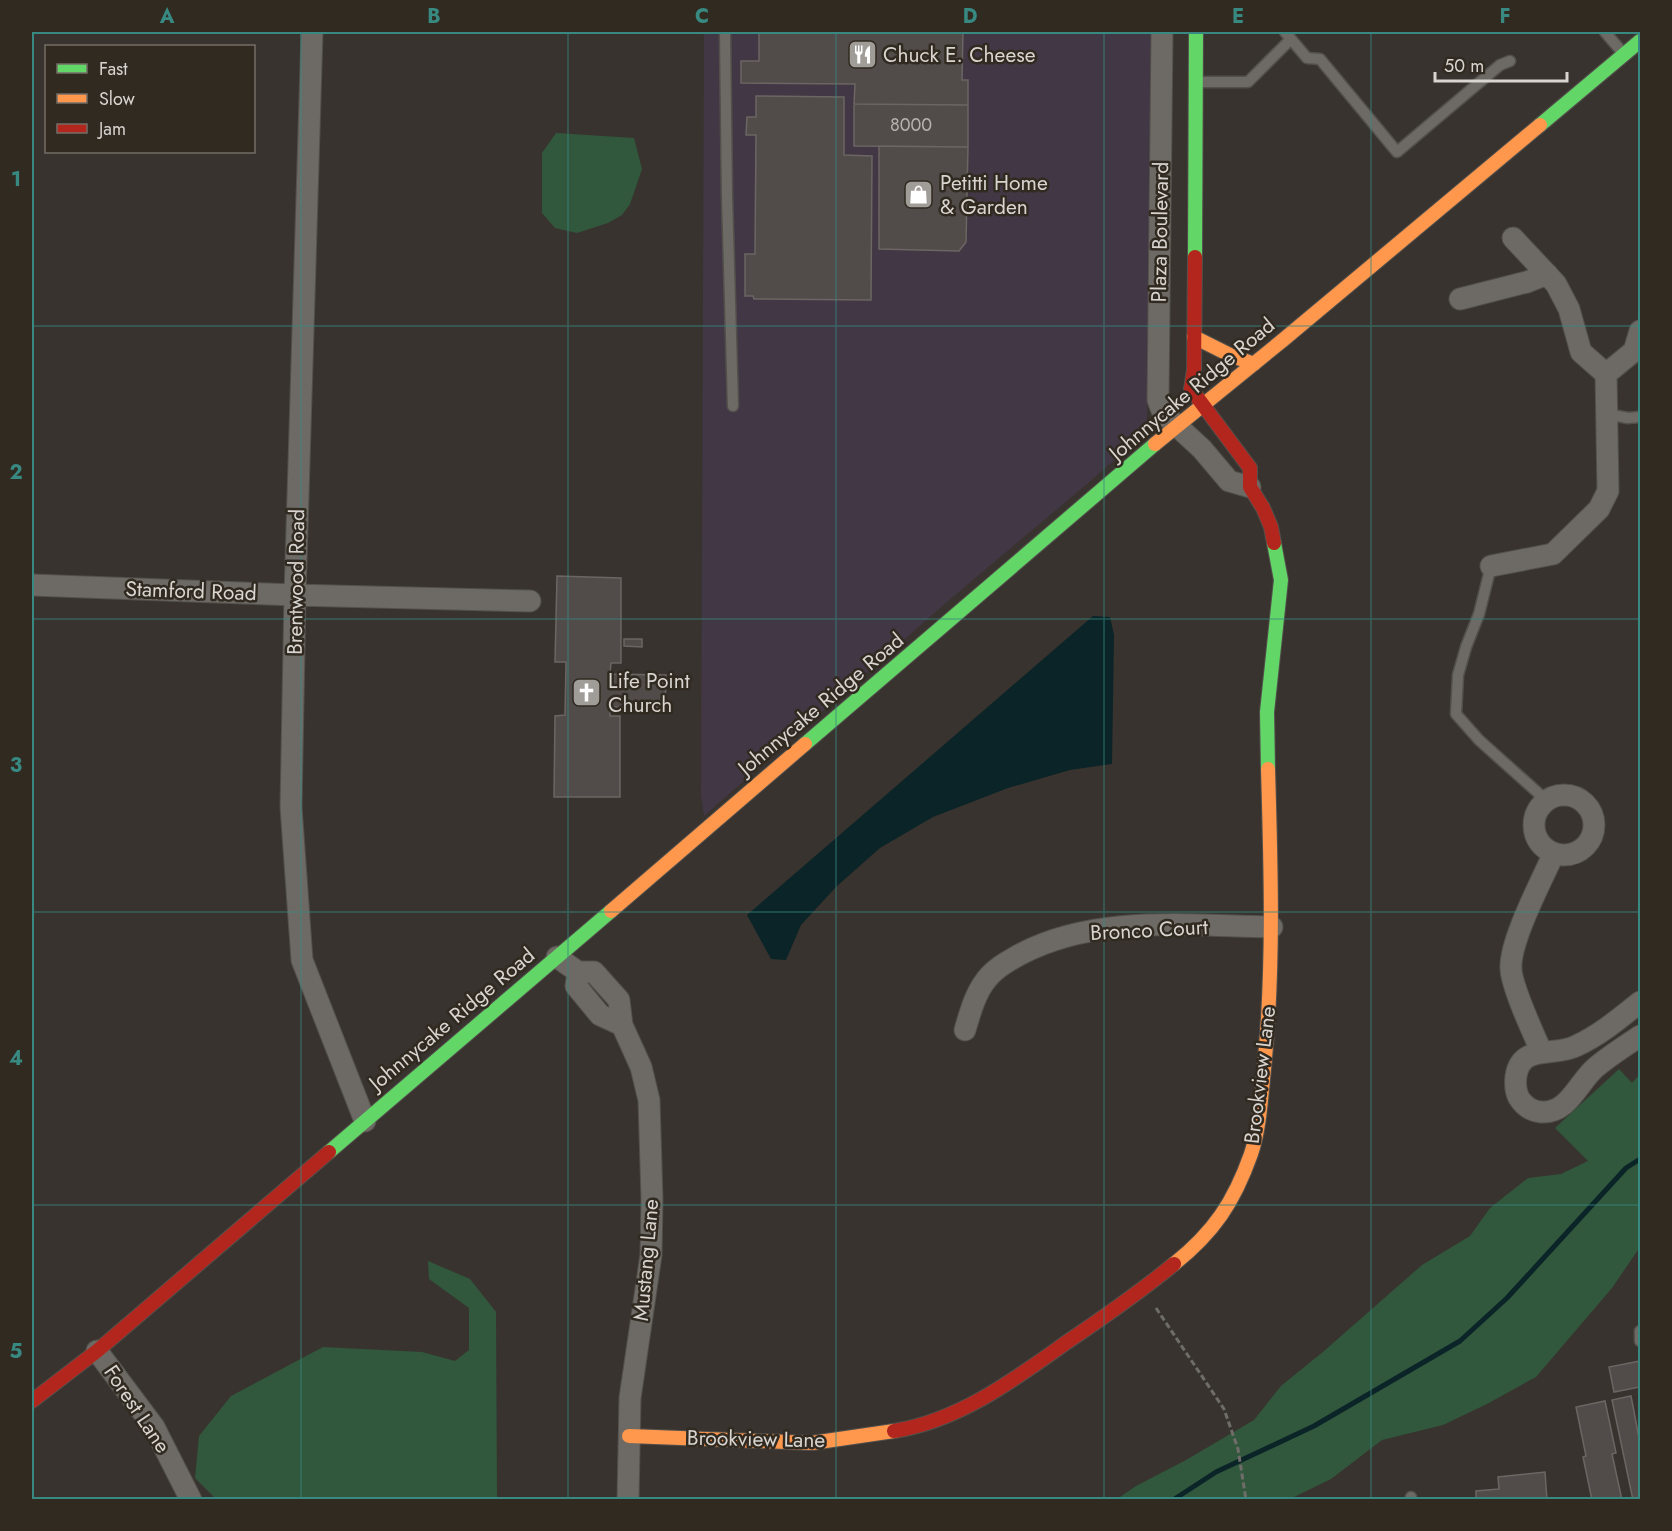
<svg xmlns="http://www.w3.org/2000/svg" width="1672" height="1531" font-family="Jost,sans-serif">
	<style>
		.commercial { fill: #423744 }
		.green { fill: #31583d }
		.water { fill: #0b2428 }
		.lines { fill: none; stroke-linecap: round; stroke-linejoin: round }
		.stream { stroke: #0b2428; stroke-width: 5 }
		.building { fill: #514c49; stroke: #6b6663; stroke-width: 1.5 }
		.lane-casing { stroke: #53504c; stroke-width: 13 }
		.street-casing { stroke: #53504c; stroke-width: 23 }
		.fast-casing { stroke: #53504c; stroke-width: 16 }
		.slow-casing { stroke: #53504c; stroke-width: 16 }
		.jam-casing { stroke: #53504c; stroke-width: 16 }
		.path { stroke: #6f6d69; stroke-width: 3; stroke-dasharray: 6 3; stroke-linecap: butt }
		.lane { stroke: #6d6a65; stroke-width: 10 }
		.street { stroke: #6d6a65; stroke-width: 21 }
		.fast { stroke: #63d668; stroke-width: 14 }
		.slow { stroke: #ff974d; stroke-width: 14 }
		.jam { stroke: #b3261e; stroke-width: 14 }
		.grid { fill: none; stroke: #378981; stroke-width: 1.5; stroke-opacity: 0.55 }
		.labels { text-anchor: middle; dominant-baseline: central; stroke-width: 5; stroke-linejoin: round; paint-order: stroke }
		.number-label { font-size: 18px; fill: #b6b2ae }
		.poi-label { font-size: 21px; fill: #d8d4cf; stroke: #312a21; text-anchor: start }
		.street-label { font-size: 21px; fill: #d8d4cf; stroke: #312a21 }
		.neatline { fill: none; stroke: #378981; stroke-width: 2 }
		.grid-label { font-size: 20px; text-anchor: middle; font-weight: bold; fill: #378981 }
	</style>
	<rect width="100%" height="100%" fill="#38332e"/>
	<path class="commercial" d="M 704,32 L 1152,32 L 1147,422 L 1144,434 L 1087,484 L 948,601 L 704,816 L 701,795 Z"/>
	<path class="green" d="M 556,133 L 634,138 L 642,169 L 630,204 L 622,215 L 608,223 L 577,233 L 555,228 L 542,213 L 542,153 Z
		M 1619,1069 L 1632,1083 L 1640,1074 L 1640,1247 L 1612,1288 L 1536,1377 L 1487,1404 L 1443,1425 L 1382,1440 L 1331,1479 L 1290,1499 L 1117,1499 L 1136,1486 L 1186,1460 L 1254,1420 L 1281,1386 L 1324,1351 L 1422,1265 L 1470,1236 L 1490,1208 L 1528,1178 L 1561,1174 L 1588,1161 L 1555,1128 Z
		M 428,1261 L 470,1279 L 496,1312 L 497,1499 L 216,1499 L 195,1478 L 199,1436 L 231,1396 L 323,1347 L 422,1352 L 455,1361 L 469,1350 L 469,1308 L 429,1279 Z"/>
	<path class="water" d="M 1093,616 L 1110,617 L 1114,635 L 1112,764 L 1070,770 L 1008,788 L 933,817 L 880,848 L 837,886 L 801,925 L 786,960 L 771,959 L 747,915 Z"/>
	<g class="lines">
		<path class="stream" d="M 1173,1500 L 1216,1472 L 1314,1426 L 1460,1341 L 1507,1298 L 1626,1168 L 1640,1159"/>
	</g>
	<path class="building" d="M 759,32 L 963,32 L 962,80 L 968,80 L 968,105 L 854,104 L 855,84 L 741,83 L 741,61 L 759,61 Z
		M 756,96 L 844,97 L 844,155 L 872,156 L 871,300 L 754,299 L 753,296 L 745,296 L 745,254 L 755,254 L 756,135 L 746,135 L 747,117 L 756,117 Z
		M 854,104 L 968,105 L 968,147 L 854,146 Z
		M 879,146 L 968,147 L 966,242 L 959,251 L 879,249 Z
		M 557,576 L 621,578 L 621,663 L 611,663 L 610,674 L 666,675 L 665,708 L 610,707 L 610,716 L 620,716 L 620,797 L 554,797 L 555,716 L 565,715 L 566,662 L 555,662 Z
		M 624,639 L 642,639 L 642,647 L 624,646 Z
		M 1640,1361 L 1640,1387 L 1614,1392 L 1609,1367 Z
		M 1631,1396 L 1640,1443 L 1640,1500 L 1633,1500 L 1612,1400 Z
		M 1605,1401 L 1616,1453 L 1612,1454 L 1622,1500 L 1592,1500 L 1583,1457 L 1586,1456 L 1576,1407 Z
		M 1545,1472 L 1547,1500 L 1476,1500 L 1476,1491 L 1499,1489 L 1498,1477 Z"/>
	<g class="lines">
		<defs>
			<path id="lane" d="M 725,32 L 727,196 L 733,406
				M 1285,32 L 1307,58 L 1320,59 L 1397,152 L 1500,65 L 1510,61
				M 1605,32 L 1622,52
				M 1199,82 L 1248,82 L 1291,39
				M 1607,414 L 1628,418 L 1640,417
				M 1491,566 L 1479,614 L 1466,647 L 1458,675 L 1456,714 L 1479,740 L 1546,800
				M 1640,1331 L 1640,1341
				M 1411,1500 L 1411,1497"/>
			<path id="street" d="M 312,32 L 295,595 L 291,807 L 302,960 L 365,1121
				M 1162,32 L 1158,400 L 1163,413 L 1202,449 L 1229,481 L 1250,487
				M 1513,238 L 1556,284 L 1569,309 L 1581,352 L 1606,374
				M 1460,299 L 1527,282 L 1547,274
				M 1491,566 L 1553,554 L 1599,509 L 1608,491 L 1606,374 L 1634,351 L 1640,331
				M 32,585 L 295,595 L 530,601
				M1534 825a30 30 0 1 1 60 0a30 30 0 1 1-60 0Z
				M 557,957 L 578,972 L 594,972 L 619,1000 L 622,1025 L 641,1067 L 649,1100 L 652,1199 L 651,1255 L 630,1398 L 628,1500
				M 578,972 L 576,986 L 600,1015 L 622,1025
				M 1640,1002 C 1620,1018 1600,1035 1576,1046 C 1556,1057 1521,1043 1516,1076 C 1515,1084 1515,1091 1519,1098 C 1524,1106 1531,1111 1541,1112 C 1568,1114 1578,1083 1595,1068 C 1609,1056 1625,1046 1640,1036
				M 965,1030 C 970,1013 975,994 986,980 C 995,968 1007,962 1019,955 C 1095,914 1189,926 1272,927
				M 1541,1051 C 1533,1032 1512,988 1511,969 C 1509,942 1542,880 1554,853
				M 97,1351 L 154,1427 L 191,1500"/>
			<path id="fast" d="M 1540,125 L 1640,41
				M 1195,257 L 1196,32
				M 805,744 L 1155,444
				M 1268,769 L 1267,712 L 1281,580 L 1274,543
				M 329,1152 L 611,911"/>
			<path id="slow" d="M 1194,337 L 1230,355 L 1254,364
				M 1155,444 L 1283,340 L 1540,125
				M 611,911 L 805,744
				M 1174,1264 C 1214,1232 1234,1202 1251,1154 C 1260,1127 1261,1097 1264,1069 C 1274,969 1271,869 1268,769
				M 629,1436 L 812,1443 L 894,1431"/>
			<path id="jam" d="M 1195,257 L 1194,370 L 1191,389 L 1250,468 L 1250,487 L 1263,508 L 1271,527 L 1274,543
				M 32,1401 L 97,1351 L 329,1152
				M 894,1431 C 959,1421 1015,1379 1067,1342 C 1104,1317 1140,1292 1174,1264"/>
		</defs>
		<use href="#lane" class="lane-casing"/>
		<use href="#street" class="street-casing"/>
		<use href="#fast" class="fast-casing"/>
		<use href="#slow" class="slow-casing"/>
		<use href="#jam" class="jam-casing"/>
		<path class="path" d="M 1156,1308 L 1224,1409 L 1238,1449 L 1246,1500"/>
		<use href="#lane" class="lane"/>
		<use href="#street" class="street"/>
		<use href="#fast" class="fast"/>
		<use href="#slow" class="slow"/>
		<use href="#jam" class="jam"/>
	</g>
	<path class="grid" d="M 301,32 L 301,1500M 568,32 L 568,1500M 836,32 L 836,1500M 1104,32 L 1104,1500M 1371,32 L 1371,1500M 32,326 L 1640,326M 32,619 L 1640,619M 32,912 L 1640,912M 32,1205 L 1640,1205"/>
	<defs>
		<symbol id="restaurant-square" viewBox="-11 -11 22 22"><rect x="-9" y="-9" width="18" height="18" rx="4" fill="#a09c97" stroke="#312a21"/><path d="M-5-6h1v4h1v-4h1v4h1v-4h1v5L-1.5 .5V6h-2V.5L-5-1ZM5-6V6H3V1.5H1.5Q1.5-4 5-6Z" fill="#fff"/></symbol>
		<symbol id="shop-square" viewBox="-11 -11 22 22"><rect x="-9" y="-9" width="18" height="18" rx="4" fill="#a09c97" stroke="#312a21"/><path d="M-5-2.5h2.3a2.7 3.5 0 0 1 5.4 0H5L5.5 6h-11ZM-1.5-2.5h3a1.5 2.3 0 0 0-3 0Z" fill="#fff"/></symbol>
		<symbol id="church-square" viewBox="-11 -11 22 22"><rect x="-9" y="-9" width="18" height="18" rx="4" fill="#a09c97" stroke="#312a21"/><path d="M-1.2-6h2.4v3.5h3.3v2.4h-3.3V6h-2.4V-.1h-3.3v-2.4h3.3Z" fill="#fff"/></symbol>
	</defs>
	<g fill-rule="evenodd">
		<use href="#restaurant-square" x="846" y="38" width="33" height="33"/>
		<use href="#shop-square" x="902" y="178" width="33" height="33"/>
		<use href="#church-square" x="570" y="676" width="33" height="33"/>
	</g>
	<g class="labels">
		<g class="number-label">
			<text x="911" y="125">8000</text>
		</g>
		<g class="poi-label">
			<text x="883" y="55">Chuck E. Cheese</text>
			<text x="940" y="183">Petitti Home<tspan x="940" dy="24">&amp; Garden</tspan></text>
			<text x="608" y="681">Life Point<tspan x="608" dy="24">Church</tspan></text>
		</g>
		<g class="street-label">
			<text transform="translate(1160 232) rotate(-89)">Plaza Boulevard</text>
			<text transform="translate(1192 389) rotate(-40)">Johnnycake Ridge Road</text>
			<text transform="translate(296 582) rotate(-89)">Brentwood Road</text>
			<text transform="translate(191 591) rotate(2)">Stamford Road</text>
			<text transform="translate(821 704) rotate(-40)">Johnnycake Ridge Road</text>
			<text transform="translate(1149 930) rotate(-3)">Bronco Court</text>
			<text transform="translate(452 1019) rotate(-40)">Johnnycake Ridge Road</text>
			<text transform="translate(1260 1075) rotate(-83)">Brookview Lane</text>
			<text transform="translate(646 1260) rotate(-85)">Mustang Lane</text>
			<text transform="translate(137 1409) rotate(56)">Forest Lane</text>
			<text transform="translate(756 1439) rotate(1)">Brookview Lane</text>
		</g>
	</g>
	<rect width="1672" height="1531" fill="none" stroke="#312a21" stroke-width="66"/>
	<rect x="45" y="45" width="210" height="108" fill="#312a21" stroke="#746e67" stroke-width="1.5"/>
	<rect x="57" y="64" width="30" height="9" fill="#63d668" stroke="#746e67" stroke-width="1.5"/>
	<text x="99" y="75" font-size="18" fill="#d8d4cf">Fast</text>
	<rect x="57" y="94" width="30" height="9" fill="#ff974d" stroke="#746e67" stroke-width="1.5"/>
	<text x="99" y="105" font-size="18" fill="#d8d4cf">Slow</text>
	<rect x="57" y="124" width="30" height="9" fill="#b3261e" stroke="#746e67" stroke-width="1.5"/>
	<text x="99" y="135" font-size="18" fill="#d8d4cf">Jam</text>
	<path d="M1435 72v9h132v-9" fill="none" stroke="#d8d4cf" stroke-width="3"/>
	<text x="1444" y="72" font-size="18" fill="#d8d4cf" stroke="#312a21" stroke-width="4.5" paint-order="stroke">50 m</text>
	<rect x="33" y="33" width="1606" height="1465" class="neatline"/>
	<g class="grid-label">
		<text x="167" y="23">A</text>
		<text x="434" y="23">B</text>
		<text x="702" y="23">C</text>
		<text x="970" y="23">D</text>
		<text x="1238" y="23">E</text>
		<text x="1505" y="23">F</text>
		<text x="16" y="186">1</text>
		<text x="16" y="479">2</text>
		<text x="16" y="772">3</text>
		<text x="16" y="1065">4</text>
		<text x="16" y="1358">5</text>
	</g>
</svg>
